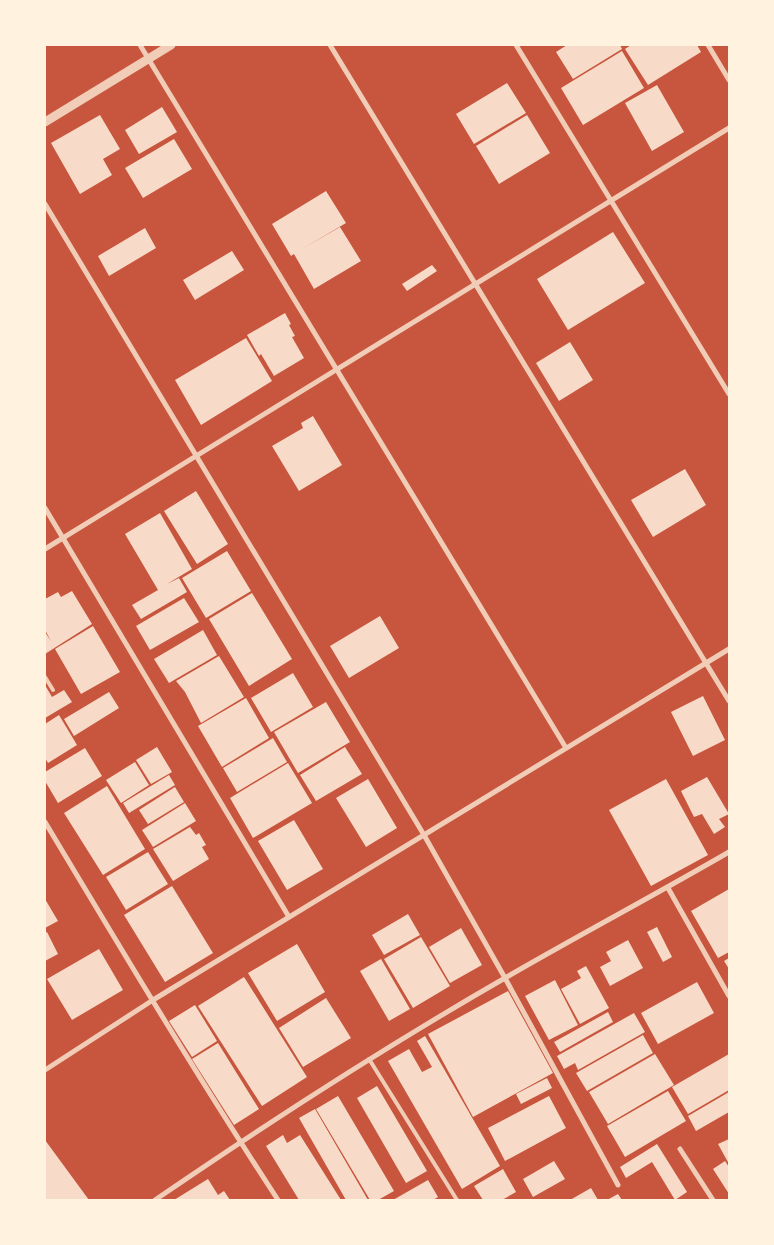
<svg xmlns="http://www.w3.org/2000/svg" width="774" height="1245" font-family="'DM Sans',sans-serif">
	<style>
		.building { fill: #f7dbc8 }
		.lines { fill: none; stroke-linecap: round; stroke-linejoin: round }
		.service { stroke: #f1ccb7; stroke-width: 4 }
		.minor { stroke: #f1ccb7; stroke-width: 5 }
		.tertiary { stroke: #f1ccb7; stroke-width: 9 }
	</style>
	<rect width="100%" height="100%" fill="#c8553d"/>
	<path class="building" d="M 567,45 L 620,45 L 622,49 L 573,79 L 556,52 Z
		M 631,45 L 697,45 L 701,52 L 648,85 L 625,49 Z
		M 622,51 L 644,88 L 583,125 L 561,88 Z
		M 507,83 L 526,113 L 474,144 L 456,114 Z
		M 657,85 L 684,132 L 652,151 L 625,103 Z
		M 162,107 L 177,132 L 139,154 L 125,130 Z
		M 100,115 L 120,149 L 103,159 L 112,175 L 80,194 L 51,143 Z
		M 527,115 L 550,153 L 499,184 L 476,146 Z
		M 174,139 L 192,169 L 143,198 L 125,168 Z
		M 326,191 L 346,223 L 302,249 L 340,227 L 361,261 L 314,289 L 294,254 L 291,256 L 272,224 Z
		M 145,228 L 156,248 L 109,276 L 98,256 Z
		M 613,232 L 645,283 L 568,330 L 537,279 Z
		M 232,251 L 244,270 L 195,300 L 183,280 Z
		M 432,265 L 437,271 L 407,291 L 402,284 Z
		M 285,313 L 291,324 L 289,325 L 295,336 L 292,337 L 304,358 L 274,376 L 261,354 L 259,356 L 247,335 Z
		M 246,338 L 272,381 L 201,425 L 175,380 Z
		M 570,342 L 593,380 L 559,401 L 536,363 Z
		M 313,416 L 342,465 L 299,491 L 272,446 L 303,428 L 301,423 Z
		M 685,469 L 706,505 L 653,537 L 631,500 Z
		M 196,491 L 228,544 L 197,564 L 164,511 Z
		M 160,513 L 192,569 L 167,584 L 179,578 L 187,592 L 141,619 L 132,605 L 158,590 L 125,534 Z
		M 227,551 L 251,591 L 206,618 L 182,578 Z
		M 72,591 L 92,624 L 45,654 L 45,632 L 51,641 L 45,630 L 45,599 L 58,592 L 61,597 Z
		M 252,593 L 292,659 L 249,686 L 209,619 Z
		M 184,598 L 199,622 L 150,650 L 136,626 Z
		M 380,616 L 399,648 L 349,678 L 330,646 Z
		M 93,626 L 120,672 L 81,694 L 55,649 Z
		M 203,630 L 217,655 L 169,683 L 154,659 Z
		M 219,656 L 244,697 L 201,723 L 185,692 L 176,681 Z
		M 293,673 L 313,707 L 271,732 L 251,698 Z
		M 45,685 L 52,697 L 64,690 L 72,702 L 45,718 Z
		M 109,692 L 119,708 L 74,736 L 64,719 Z
		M 703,696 L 725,740 L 693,756 L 671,712 Z
		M 246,698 L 269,738 L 222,767 L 198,726 Z
		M 326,702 L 350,742 L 298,773 L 274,732 Z
		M 59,715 L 77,745 L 48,763 L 45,758 L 45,724 Z
		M 273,738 L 287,762 L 237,792 L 223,768 Z
		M 157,747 L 172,772 L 151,784 L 136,760 Z
		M 345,747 L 362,774 L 316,801 L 300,775 Z
		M 85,748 L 102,776 L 58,803 L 45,781 L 45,772 Z
		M 135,762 L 149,785 L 121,803 L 106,780 Z
		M 288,763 L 312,803 L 253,838 L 230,798 Z
		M 169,775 L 175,785 L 129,813 L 123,803 Z
		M 707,777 L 729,814 L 719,819 L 725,827 L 714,834 L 702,814 L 694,817 L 681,791 Z
		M 368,779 L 397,828 L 366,847 L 336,798 Z
		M 666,779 L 708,855 L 651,886 L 609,810 Z
		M 107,786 L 145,849 L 103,875 L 64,813 Z
		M 175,787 L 184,802 L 148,824 L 139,810 Z
		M 185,803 L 196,821 L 153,847 L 142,830 Z
		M 294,820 L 323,869 L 287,890 L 258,841 Z
		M 190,827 L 196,835 L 199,833 L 206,845 L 202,847 L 209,859 L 173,881 L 153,849 Z
		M 148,852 L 168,884 L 126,910 L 106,877 Z
		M 172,886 L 213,953 L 165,982 L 124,915 Z
		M 729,889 L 729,952 L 718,958 L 691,911 Z
		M 45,899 L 58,921 L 45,928 Z
		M 408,914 L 420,935 L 384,955 L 372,935 Z
		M 657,927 L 672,957 L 663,962 L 647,932 Z
		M 461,928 L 482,965 L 450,983 L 429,947 Z
		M 47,932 L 58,954 L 45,961 L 45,933 Z
		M 421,937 L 450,986 L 413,1008 L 384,959 Z
		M 628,940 L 643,968 L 610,986 L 600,967 L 611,961 L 606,952 Z
		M 297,944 L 325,992 L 277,1021 L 248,973 Z
		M 99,949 L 123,990 L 72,1020 L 47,979 Z
		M 729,958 L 729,969 L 724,961 Z
		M 381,959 L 410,1009 L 389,1021 L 360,971 Z
		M 586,966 L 609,1008 L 580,1024 L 561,989 L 581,978 L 577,971 Z
		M 244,977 L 307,1077 L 262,1106 L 198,1006 Z
		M 555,980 L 578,1025 L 549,1040 L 525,996 Z
		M 697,982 L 714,1013 L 658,1044 L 641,1013 Z
		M 508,991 L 553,1073 L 473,1117 L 428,1034 Z
		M 326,998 L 351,1038 L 303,1067 L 279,1028 Z
		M 195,1005 L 217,1041 L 192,1057 L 169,1021 Z
		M 608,1012 L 613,1022 L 560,1052 L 554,1042 Z
		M 634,1013 L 645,1032 L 578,1070 L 575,1063 L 564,1069 L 557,1056 Z
		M 643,1035 L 653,1053 L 587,1091 L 576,1073 Z
		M 425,1036 L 500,1166 L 462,1189 L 388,1061 L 409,1049 L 422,1072 L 432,1067 L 417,1041 Z
		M 218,1043 L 259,1109 L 234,1125 L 192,1059 Z
		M 655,1054 L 674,1085 L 608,1124 L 589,1092 Z
		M 729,1054 L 729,1090 L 688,1114 L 672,1087 Z
		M 547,1078 L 552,1088 L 521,1104 L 516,1094 Z
		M 377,1086 L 427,1171 L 406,1183 L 357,1098 Z
		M 668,1091 L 686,1121 L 625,1157 L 607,1126 Z
		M 729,1092 L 729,1112 L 696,1131 L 688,1116 Z
		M 338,1096 L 394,1191 L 378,1200 L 370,1200 L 316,1109 Z
		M 549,1096 L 566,1128 L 505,1161 L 488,1128 Z
		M 315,1109 L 368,1200 L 346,1200 L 299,1118 Z
		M 283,1135 L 287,1143 L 300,1135 L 341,1200 L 299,1200 L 266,1146 Z
		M 729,1139 L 729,1164 L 718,1144 Z
		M 45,1140 L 89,1200 L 45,1200 Z
		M 657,1144 L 687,1192 L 675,1200 L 652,1162 L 626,1178 L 620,1167 Z
		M 554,1161 L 565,1179 L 533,1197 L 523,1179 Z
		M 725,1161 L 729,1167 L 729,1194 L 713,1169 Z
		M 503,1169 L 516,1192 L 502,1200 L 483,1200 L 474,1186 Z
		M 208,1179 L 218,1195 L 224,1191 L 230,1200 L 174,1200 Z
		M 428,1180 L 438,1197 L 433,1200 L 393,1200 Z
		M 591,1188 L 598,1200 L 570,1200 Z
		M 618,1194 L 622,1200 L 607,1200 Z"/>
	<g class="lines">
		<path class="service" d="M 45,677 L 53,690
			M 369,1059 L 457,1200"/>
		<path class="minor" d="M 140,45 L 566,748
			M 330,45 L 729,701
			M 516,45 L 729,394
			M 708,45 L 729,80
			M 45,204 L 424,835 L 505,978 L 618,1185
			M 45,508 L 289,917
			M 45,549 L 729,128
			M 45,822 C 121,949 197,1076 278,1200
			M 668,888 L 729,996
			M 45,1070 L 153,1000 L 729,649
			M 680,1149 L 713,1200
			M 155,1200 C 269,1122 385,1047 505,978 C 579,935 655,895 729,852"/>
		<path class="tertiary" d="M 45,122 L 171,45"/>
	</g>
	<rect width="774" height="1245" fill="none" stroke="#fff3e0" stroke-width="92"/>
</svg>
